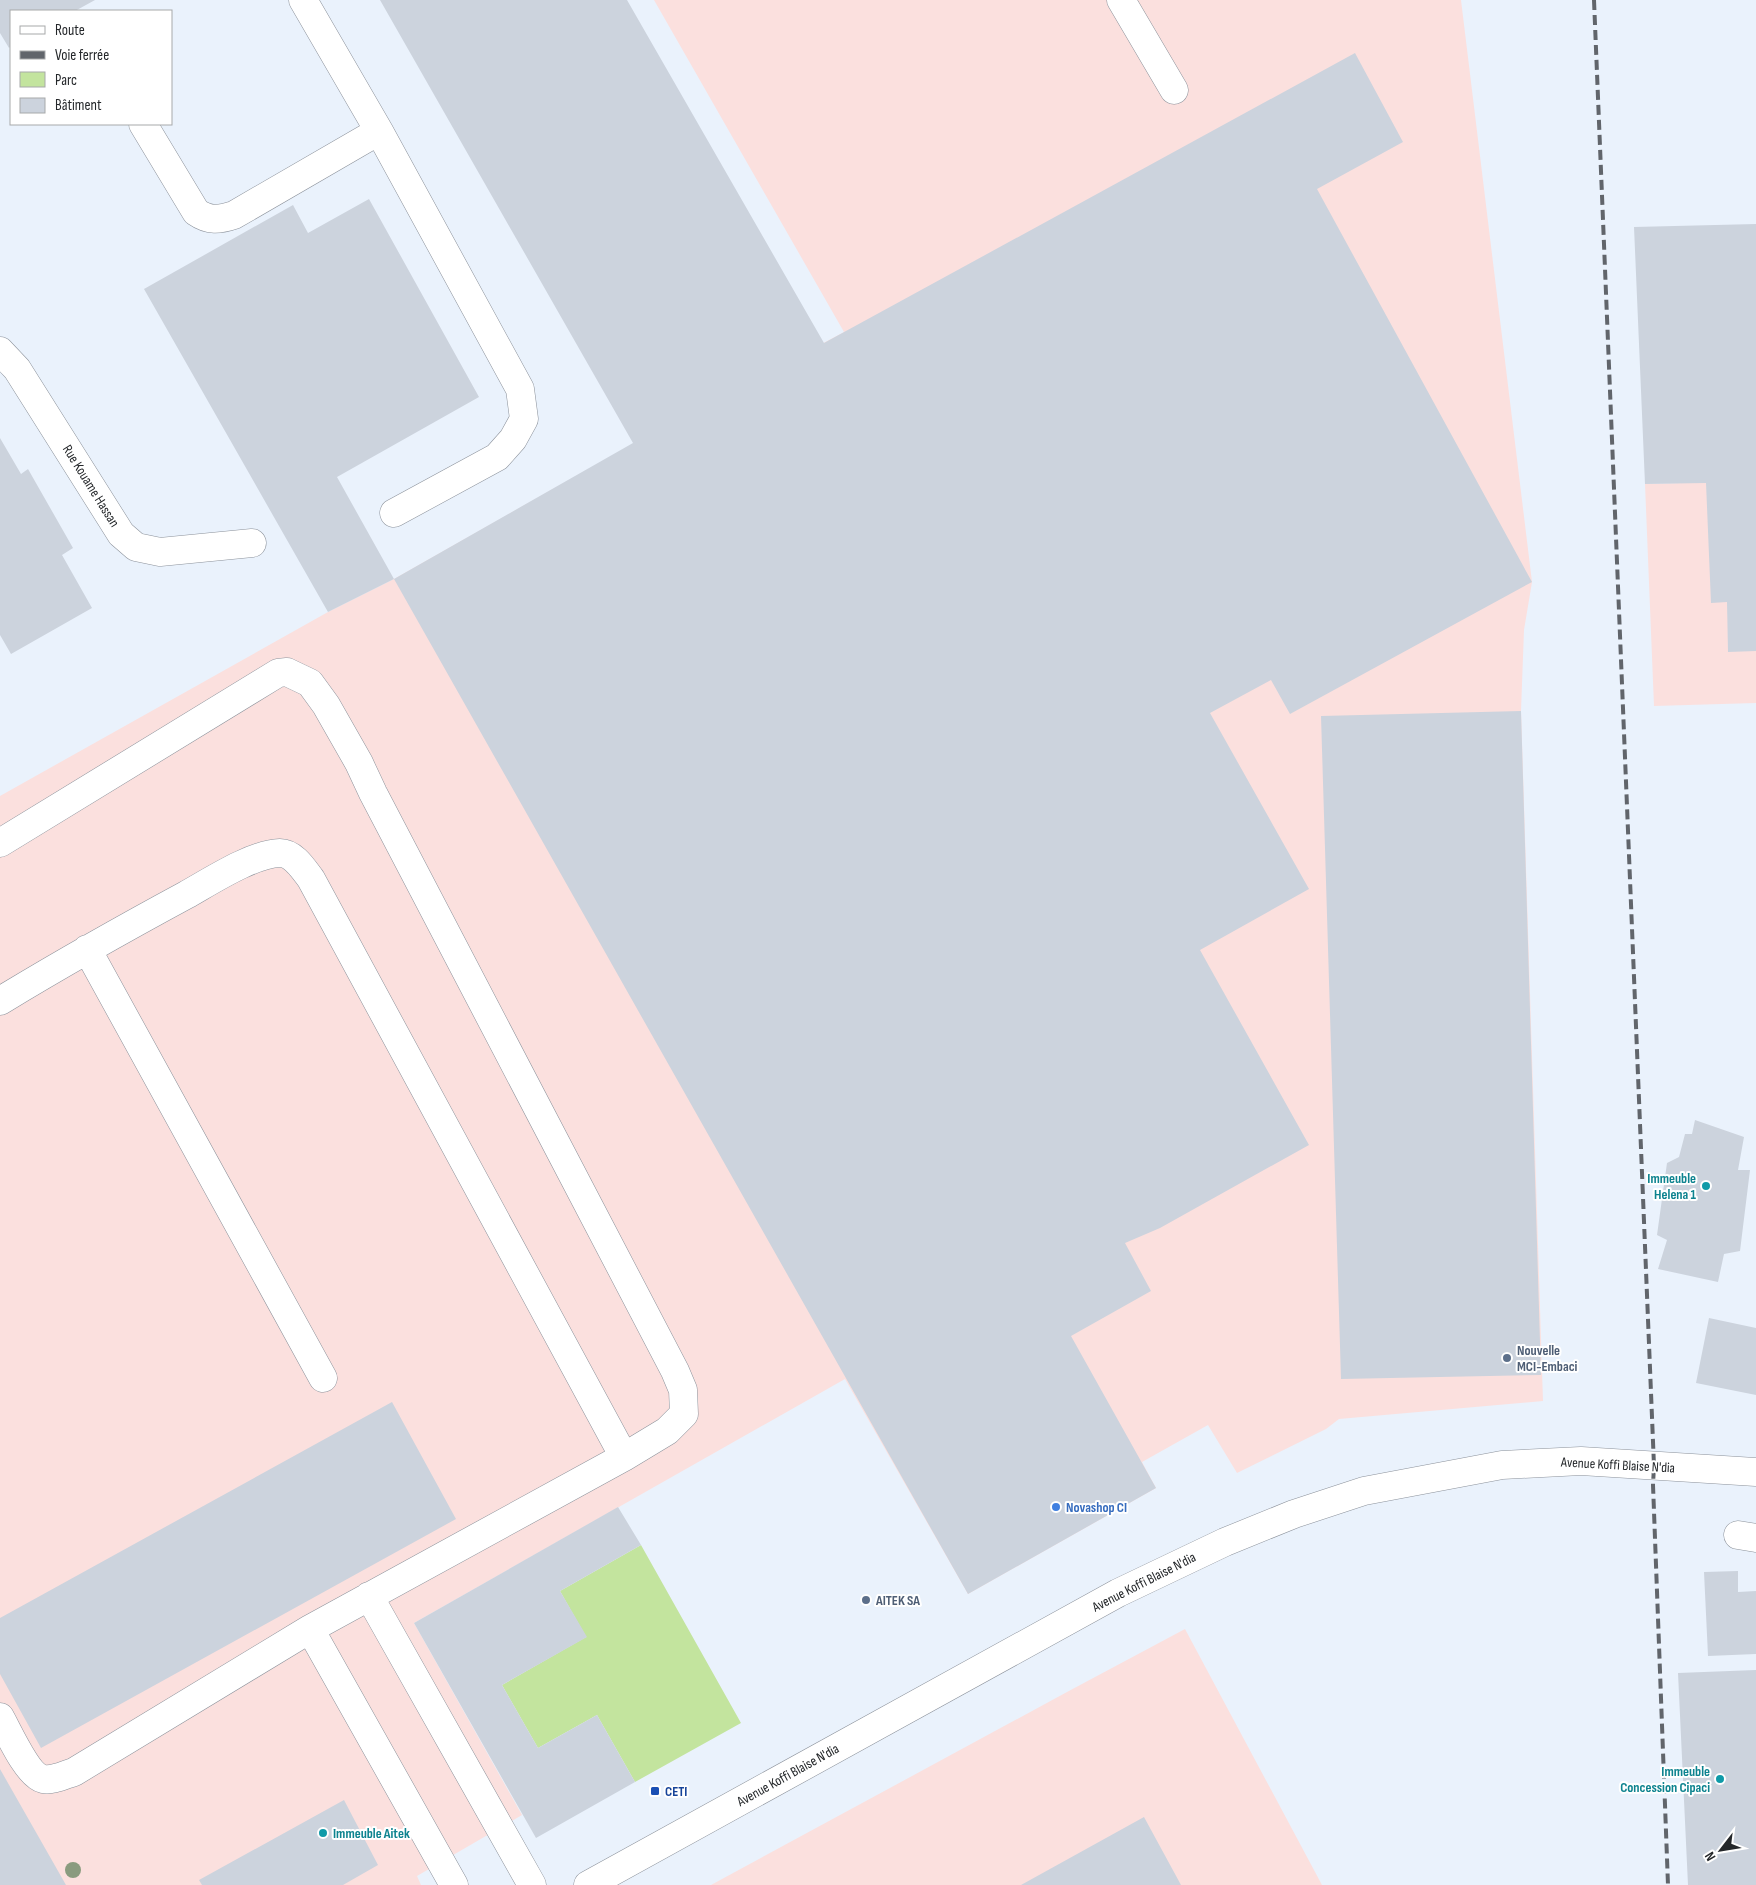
<svg xmlns="http://www.w3.org/2000/svg" width="1756" height="1885" font-family="'Sofia Sans Condensed',sans-serif">
	<style>
		.industrial { fill: #fbe0de }
		.green { fill: #c3e49e }
		.building { fill: #ccd3dd }
		.lines { fill: none; stroke-linecap: round; stroke-linejoin: round }
		.minor-casing { stroke: #8c929b; stroke-width: 29 }
		.minor { stroke: #fff; stroke-width: 28 }
		.rail { stroke: #61656b; stroke-width: 4; stroke-dasharray: 10 5; stroke-linecap: butt }
		.tree { fill: #8a9b7f }
		.culture-dot { fill: #0f9aa8; stroke: #fff; stroke-width: 2 }
		.service-dot { fill: #5c6f8a; stroke: #fff; stroke-width: 2 }
		.shop-dot { fill: #3f7fe0; stroke: #fff; stroke-width: 2 }
		.transit-dot { fill: #1a4fb4; stroke: #fff; stroke-width: 2 }
		.labels { text-anchor: middle; dominant-baseline: central; stroke-width: 4; stroke-linejoin: round; paint-order: stroke }
		.street-label { font-size: 14px; fill: #24272a; stroke: #fff }
		.culture-label { font-size: 14px; font-weight: bold; fill: #0d838f; stroke: #fff; text-anchor: end }
		.service-label { font-size: 14px; font-weight: bold; fill: #4e5e75; stroke: #fff; text-anchor: start }
		.shop-label { font-size: 14px; font-weight: bold; fill: #366cbe; stroke: #fff; text-anchor: start }
		.transit-label { font-size: 14px; font-weight: bold; fill: #164399; stroke: #fff; text-anchor: start }
	</style>
	<rect width="100%" height="100%" fill="#eaf2fc"/>
	<path class="industrial" d="M 654,0 L 1461,0 L 1532,582 L 1524,630 L 1521,711 L 1543,1401 L 1339,1419 L 1326,1429 L 1237,1473 L 1208,1425 L 1142,1462 L 1156,1488 L 968,1594 L 845,1379 L 414,1623 L 522,1815 L 417,1876 L 421,1885 L 0,1885 L 0,796 L 328,612 L 394,579 L 578,475 L 844,332 Z
		M 1756,481 L 1756,703 L 1654,706 L 1645,484 Z
		M 1185,1629 L 1322,1885 L 711,1885 L 1067,1692 Z"/>
	<path class="green" d="M 641,1545 L 741,1723 L 635,1782 L 597,1715 L 538,1748 L 502,1685 L 586,1637 L 560,1591 Z"/>
	<path class="building" d="M 0,0 L 95,0 L 75,11 L 11,11 L 11,46 L 9,48 L 0,33 Z
		M 380,0 L 627,0 L 824,343 L 1355,53 L 1403,142 L 1317,189 L 1532,582 L 1290,714 L 1271,680 L 1210,713 L 1309,889 L 1200,950 L 1309,1145 L 1160,1228 L 1125,1243 L 1151,1291 L 1071,1336 L 1156,1488 L 968,1594 L 394,579 L 328,612 L 144,289 L 293,205 L 308,233 L 369,199 L 479,397 L 337,477 L 394,579 L 633,443 Z
		M 1756,224 L 1756,651 L 1728,652 L 1727,602 L 1711,603 L 1706,483 L 1645,484 L 1634,227 Z
		M 0,438 L 21,474 L 28,469 L 73,548 L 62,555 L 92,608 L 11,654 L 0,635 Z
		M 1521,711 L 1541,1375 L 1341,1379 L 1321,716 Z
		M 1695,1120 L 1744,1137 L 1738,1170 L 1750,1170 L 1740,1251 L 1724,1254 L 1718,1282 L 1658,1269 L 1667,1240 L 1657,1235 L 1667,1163 L 1679,1157 L 1685,1134 L 1692,1134 Z
		M 1709,1318 L 1756,1328 L 1756,1395 L 1696,1383 Z
		M 392,1402 L 456,1519 L 41,1748 L 0,1674 L 0,1618 Z
		M 618,1507 L 641,1545 L 560,1591 L 587,1637 L 502,1685 L 538,1748 L 597,1715 L 635,1782 L 536,1838 L 414,1623 Z
		M 1738,1571 L 1738,1592 L 1756,1591 L 1756,1654 L 1708,1656 L 1704,1572 Z
		M 1756,1670 L 1756,1885 L 1688,1885 L 1678,1673 Z
		M 0,1769 L 66,1885 L 0,1885 Z
		M 344,1800 L 378,1865 L 343,1885 L 202,1885 L 199,1880 Z
		M 1144,1817 L 1181,1885 L 1021,1885 Z"/>
	<g class="lines">
		<defs>
			<path id="minor" d="M 303,0 L 379,131 L 520,389 L 524,419 L 513,439 L 497,457 L 394,513
				M 1121,0 L 1174,90
				M 143,124 L 196,212 C 209,221 219,220 234,215 L 379,131
				M 0,351 L 17,369 L 121,534 L 136,547 L 160,552 L 252,543
				M 0,843 L 278,673 L 287,672 L 310,683 L 326,705 L 359,763 L 373,793 L 675,1371 L 683,1390 L 684,1414 L 667,1431 L 624,1457 L 310,1629 L 74,1772 C 64,1775 53,1781 43,1779 C 27,1775 8,1731 0,1717
				M 87,949 L 323,1378
				M 0,1001 C 61,964 123,929 186,895 C 211,881 252,854 280,853 C 294,853 304,870 311,879 L 624,1457
				M 1738,1535 L 1756,1538
				M 369,1596 L 532,1885
				M 310,1629 L 454,1885
				M 588,1885 L 1118,1593 L 1225,1542 L 1294,1514 L 1364,1491 L 1502,1465 L 1581,1461 L 1756,1472"/>
		</defs>
		<use href="#minor" class="minor-casing"/>
		<use href="#minor" class="minor"/>
		<path class="rail" d="M 1594,0 L 1654,1466 L 1653,1485 L 1668,1885"/>
	</g>
	<circle class="tree" cx="73" cy="1870" r="8"/>
	<g class="culture-dot">
		<circle cx="1706" cy="1186" r="5"/>
		<circle cx="1720" cy="1779" r="5"/>
		<circle cx="323" cy="1833" r="5"/>
	</g>
	<g class="service-dot">
		<circle cx="1507" cy="1358" r="5"/>
		<circle cx="866" cy="1600" r="5"/>
	</g>
	<circle class="shop-dot" cx="1056" cy="1507" r="5"/>
	<rect class="transit-dot" x="650" y="1786" width="10" height="10" rx="2.5"/>
	<g class="labels">
		<g class="street-label">
			<text transform="translate(91 486) rotate(58)">Rue Kouame Hassan</text>
			<text transform="translate(1618 1465) rotate(3)">Avenue Koffi Blaise N'dia</text>
			<text transform="translate(1144 1582) rotate(-27)">Avenue Koffi Blaise N'dia</text>
			<text transform="translate(788 1775) rotate(-29)">Avenue Koffi Blaise N'dia</text>
		</g>
		<g class="culture-label">
			<text x="1696" y="1178">Immeuble<tspan x="1696" dy="16">Helena 1</tspan></text>
			<text x="1710" y="1771">Immeuble<tspan x="1710" dy="16">Concession Cipaci</tspan></text>
			<text x="333" y="1833" text-anchor="start">Immeuble Aitek</text>
		</g>
		<g class="service-label">
			<text x="1517" y="1350">Nouvelle<tspan x="1517" dy="16">MCI-Embaci</tspan></text>
			<text x="876" y="1600">AITEK SA</text>
		</g>
		<g class="shop-label">
			<text x="1066" y="1507">Novashop CI</text>
		</g>
		<g class="transit-label">
			<text x="665" y="1791">CETI</text>
		</g>
	</g>
	<rect x="10" y="10" width="162" height="115" fill="#ffffff" stroke="#a7a9aa"/>
	<rect x="20" y="26" width="25" height="8" fill="#ffffff" stroke="#a7a9aa"/>
	<text x="55" y="35" font-size="15" fill="#24272a">Route</text>
	<rect x="20" y="51" width="25" height="8" fill="#61656b" stroke="#a7a9aa"/>
	<text x="55" y="60" font-size="15" fill="#24272a">Voie ferrée</text>
	<rect x="20" y="72" width="25" height="15" fill="#c3e49e" stroke="#a7a9aa"/>
	<text x="55" y="85" font-size="15" fill="#24272a">Parc</text>
	<rect x="20" y="98" width="25" height="15" fill="#ccd3dd" stroke="#a7a9aa"/>
	<text x="55" y="110" font-size="15" fill="#24272a">Bâtiment</text>
	<g transform="translate(1721 1850) rotate(239)" stroke="#ffffff" stroke-width="4" paint-order="stroke">
	<path d="M0-4L9 19L0 12L-9 19Z" fill="#24272a"/>
	<text y="-8" font-size="14" font-weight="bold" text-anchor="middle" fill="#24272a">N</text>
	</g>
</svg>
